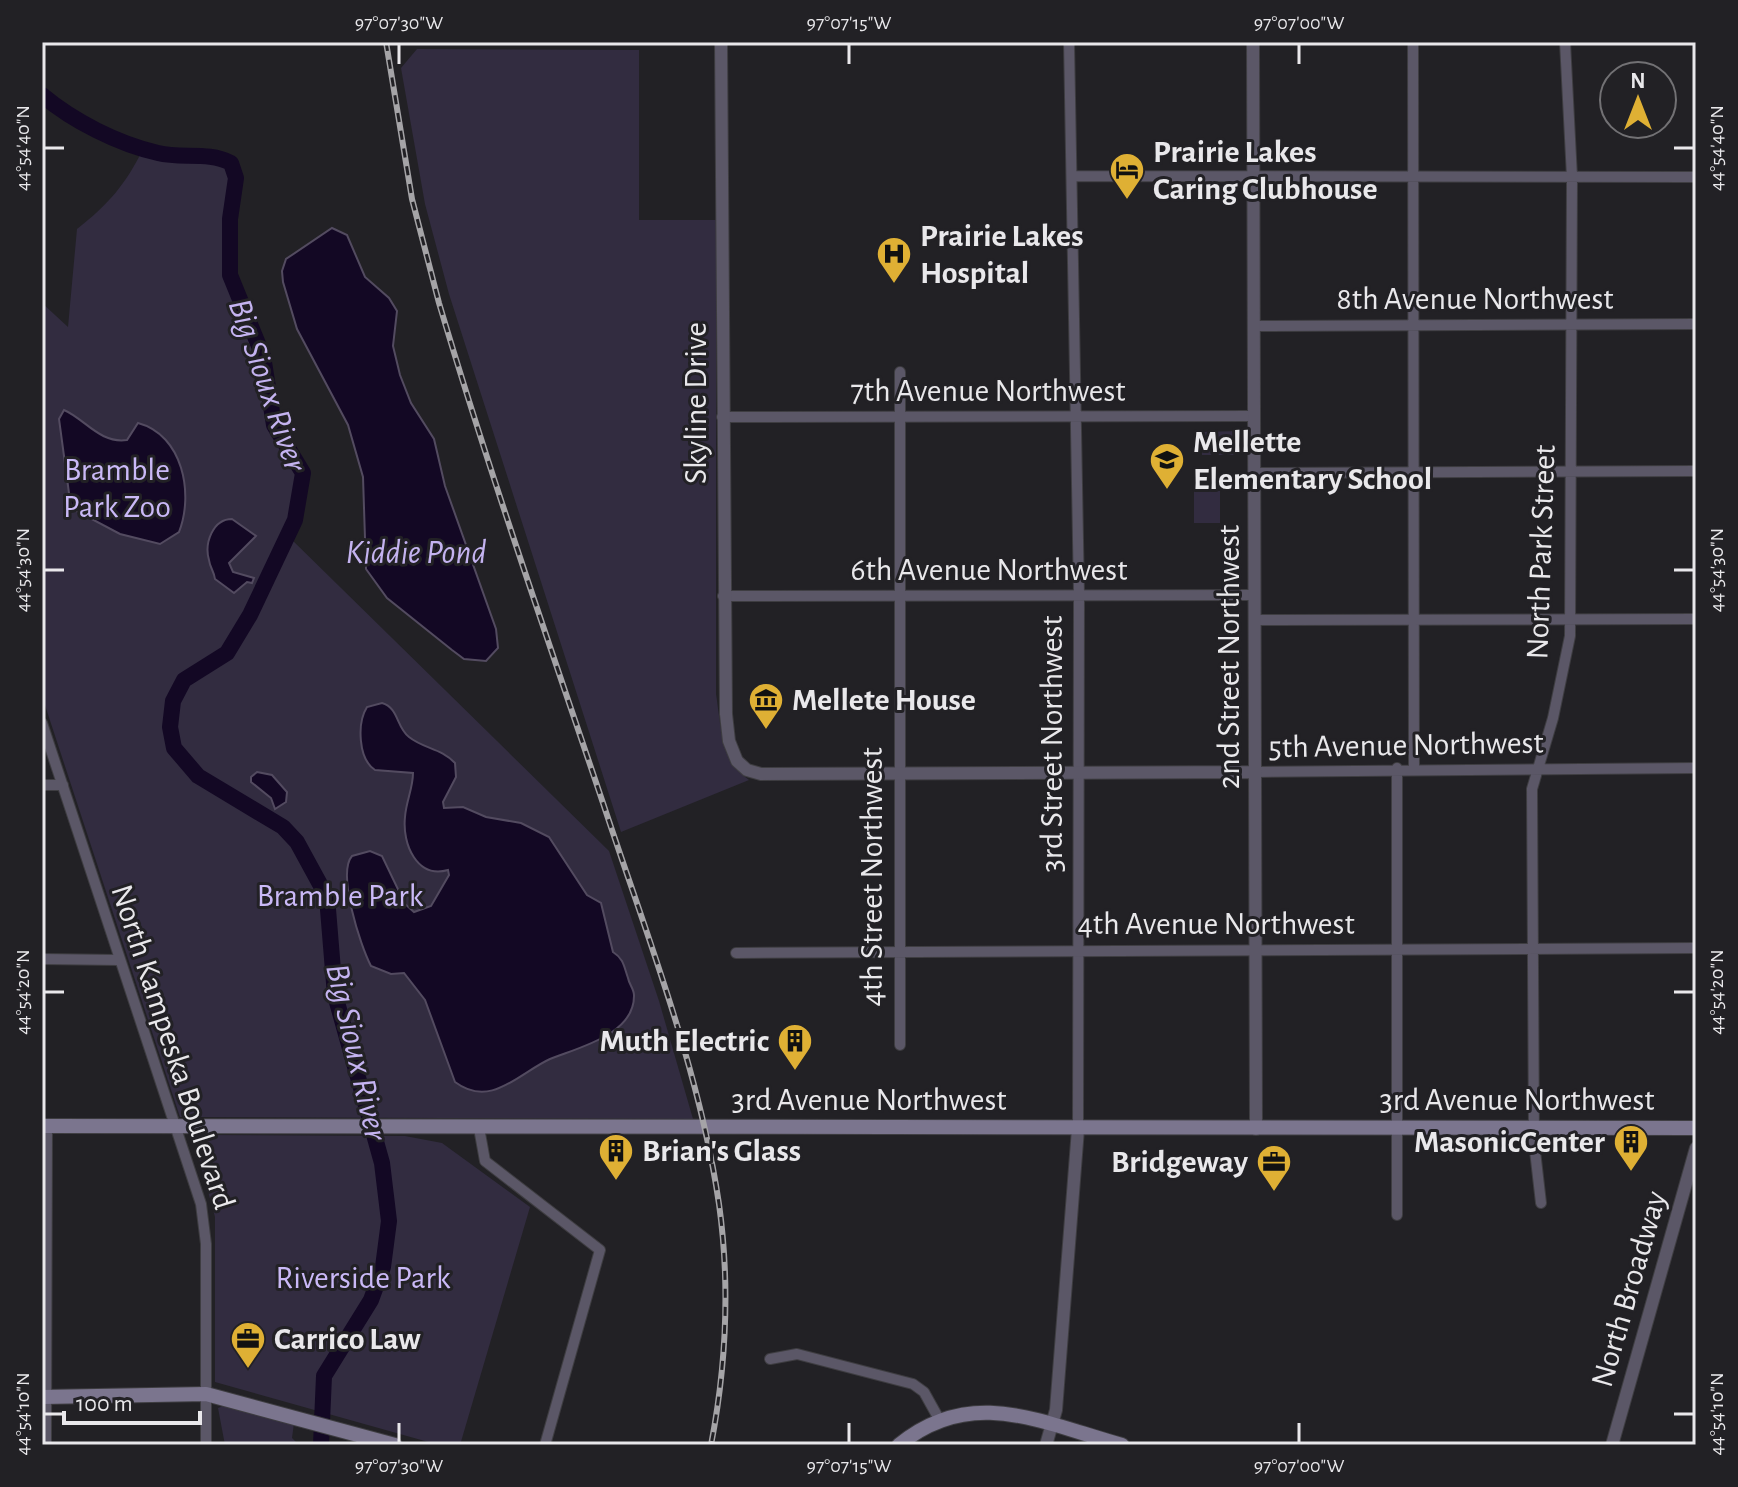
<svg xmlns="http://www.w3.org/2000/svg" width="1738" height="1487" font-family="'Alegreya Sans',sans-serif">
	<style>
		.green { fill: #322c40 }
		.water { fill: #130824; stroke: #534b60; stroke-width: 2 }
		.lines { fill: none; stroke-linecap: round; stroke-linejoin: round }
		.river { stroke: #130824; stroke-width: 16 }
		.minor-casing { stroke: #3e3d41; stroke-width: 12 }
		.tertiary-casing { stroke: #3e3d41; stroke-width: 14 }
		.secondary-casing { stroke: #3e3d41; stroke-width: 16 }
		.minor { stroke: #5b5767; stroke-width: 10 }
		.tertiary { stroke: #5b5767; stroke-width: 12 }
		.secondary { stroke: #7b758e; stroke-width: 14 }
		.rail-casing { stroke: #a5a4a7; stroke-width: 6 }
		.rail { stroke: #222125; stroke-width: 3; stroke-dasharray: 9; stroke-linecap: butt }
		.ticks { fill: none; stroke: #e9e8eb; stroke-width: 3 }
		.labels { text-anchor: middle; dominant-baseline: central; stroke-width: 6; stroke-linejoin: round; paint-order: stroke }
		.poi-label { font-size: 32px; font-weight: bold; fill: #e9e8eb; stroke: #222125; text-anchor: start }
		.street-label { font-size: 32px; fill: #e9e8eb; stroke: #222125 }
		.park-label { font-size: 32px; fill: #cab9f7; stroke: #222125 }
		.water-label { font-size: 34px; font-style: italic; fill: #c4b3f0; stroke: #222125 }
		.neatline { fill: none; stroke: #e9e8eb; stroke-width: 3 }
		.ticks-label { font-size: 20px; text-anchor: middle; fill: #e9e8eb }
	</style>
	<rect width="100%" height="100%" fill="#222125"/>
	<path class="green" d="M 417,49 L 639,50 L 639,220 L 716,220 L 716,694 C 721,726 721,760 749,780 L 621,832 L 449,294 L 425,204 L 401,68 Z
		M 143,149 C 168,156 223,151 235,170 L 230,275 L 263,356 L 274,425 L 303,473 L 301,501 L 288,536 L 609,851 L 659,1001 L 693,1119 L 180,1117 L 42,696 L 42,303 L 68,327 L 77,229 C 108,205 126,184 143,149 Z
		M 1238,431 L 1238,455 L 1202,455 L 1202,432 Z
		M 1194,491 L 1220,491 L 1220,523 L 1194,523 Z
		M 198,1135 L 405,1136 L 442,1143 L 530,1207 L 460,1445 L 439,1445 L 215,1382 L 215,1217 L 194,1140 Z
		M 228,1404 L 294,1423 L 292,1438 L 299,1445 L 225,1445 L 218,1408 Z"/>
	<path class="water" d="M 332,228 L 347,235 L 365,277 L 389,298 L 397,311 L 393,346 L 400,375 L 411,403 L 434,439 L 445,486 L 496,629 L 498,648 L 486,661 L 464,659 L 452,650 L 387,598 L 366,569 L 363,477 L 348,425 L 297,329 L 283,282 L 282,271 L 286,259 Z
		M 64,410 C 85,419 100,444 127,440 L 138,423 C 183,435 194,494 179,532 L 160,544 L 120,534 L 71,508 L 59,419 Z
		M 232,519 L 256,536 L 229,563 L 233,572 L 254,578 L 252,583 L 247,582 L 234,593 L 215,579 C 214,571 210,568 209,560 C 204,543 213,519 232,519 Z
		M 382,703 C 399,708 396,727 409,737 C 424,749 441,748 455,763 L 456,777 L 443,802 L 444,808 L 463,807 L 486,817 L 521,823 L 549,837 L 587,895 L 601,903 L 613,952 C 624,959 624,967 628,978 C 629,984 634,989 634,995 C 635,1035 577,1048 550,1059 C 519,1073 491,1109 455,1082 L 425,1000 L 404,973 L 391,974 L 371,966 C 360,945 337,873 352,856 L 370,851 L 382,856 L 405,904 L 414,912 L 431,906 L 449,875 L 448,870 C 417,879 402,844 405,817 C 406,802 413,788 413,773 L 375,770 C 358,759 357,723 367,707 Z
		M 257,772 L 272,775 L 287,792 L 286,802 L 275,809 L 271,798 L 251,782 L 251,777 Z"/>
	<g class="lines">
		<path class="river" d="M 42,95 C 73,121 118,144 158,153 C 182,159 208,151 231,163 L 236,178 L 230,219 L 230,275 L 263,356 L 274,425 L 303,473 L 295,520 L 250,615 L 227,653 L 184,680 L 173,701 L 170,727 L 174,748 L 198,776 L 283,827 L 297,842 L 327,897 L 335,995 L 382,1163 L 389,1221 L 383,1267 L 371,1300 L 324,1376 L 321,1445"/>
		<defs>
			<path id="minor" d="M 1069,42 L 1079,595 L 1078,1129
				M 1413,42 L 1414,768
				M 1074,176 L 1696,177
				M 1254,326 L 1696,324
				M 900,372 L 900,1045
				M 722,417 L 1255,416
				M 1255,473 L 1696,471
				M 723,596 L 1255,595
				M 1255,620 L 1696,619
				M 42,723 L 201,1204 L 206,1244 L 206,1445
				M 1397,768 L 1397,1215
				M 1255,772 L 1696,768
				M 42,785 L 63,785
				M 736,953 L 1696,948
				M 42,959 L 118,960
				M 479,1128 L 485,1161 L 600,1250 L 545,1445
				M 1541,1203 L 1534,1142 L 1532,789 L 1553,718 L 1570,636 L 1572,177 L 1565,42
				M 770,1359 L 797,1354 L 913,1384 L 924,1392 L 939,1419
				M 46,1445 L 47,1126"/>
			<path id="tertiary" d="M 721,42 L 726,714 L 729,741 L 737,761 L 747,770 L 761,774 L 1255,772
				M 1253,42 L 1256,1129
				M 1046,1445 L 1056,1410 L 1078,1129
				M 1612,1445 L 1696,1148"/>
			<path id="secondary" d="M 42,1126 L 1696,1128
				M 42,1397 L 206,1394 L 395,1445
				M 899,1445 C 972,1385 1042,1423 1122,1445"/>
		</defs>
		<use href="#minor" class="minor-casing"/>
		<use href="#tertiary" class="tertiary-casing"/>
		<use href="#secondary" class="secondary-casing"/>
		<use href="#minor" class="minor"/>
		<use href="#tertiary" class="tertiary"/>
		<use href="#secondary" class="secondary"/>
		<defs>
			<path id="rail" d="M 386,42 L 412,199 L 439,303 C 489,471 547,637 603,803 C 646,934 699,1067 719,1204 C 730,1283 726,1367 711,1445"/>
		</defs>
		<use href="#rail" class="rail-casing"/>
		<use href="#rail" class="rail"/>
	</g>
	<path class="ticks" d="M 399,44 L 399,64M 849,44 L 849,64M 1299,44 L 1299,64M 44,148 L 64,148M 1674,148 L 1694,148M 44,570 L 64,570M 1674,570 L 1694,570M 44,992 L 64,992M 1674,992 L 1694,992M 44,1414 L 64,1414M 1674,1414 L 1694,1414M 399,1423 L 399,1443M 849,1423 L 849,1443M 1299,1423 L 1299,1443"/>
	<defs>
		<symbol id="hotel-pin" viewBox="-11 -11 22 30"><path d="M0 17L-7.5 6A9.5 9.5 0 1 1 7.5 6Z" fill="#dfb034" stroke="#222125"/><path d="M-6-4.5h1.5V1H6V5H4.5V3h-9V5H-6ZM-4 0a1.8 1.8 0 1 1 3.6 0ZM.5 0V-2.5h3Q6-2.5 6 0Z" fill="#111"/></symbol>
		<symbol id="hospital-pin" viewBox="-11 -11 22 30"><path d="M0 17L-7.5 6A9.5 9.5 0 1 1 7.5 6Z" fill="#dfb034" stroke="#222125"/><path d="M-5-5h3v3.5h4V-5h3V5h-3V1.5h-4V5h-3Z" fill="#111"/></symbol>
		<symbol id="school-pin" viewBox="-11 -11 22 30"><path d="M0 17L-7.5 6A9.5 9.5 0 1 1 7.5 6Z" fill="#dfb034" stroke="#222125"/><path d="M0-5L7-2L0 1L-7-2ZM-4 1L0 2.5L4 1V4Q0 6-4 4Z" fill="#111"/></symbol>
		<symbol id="museum-pin" viewBox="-11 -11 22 30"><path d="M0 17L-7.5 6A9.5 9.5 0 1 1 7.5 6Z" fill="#dfb034" stroke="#222125"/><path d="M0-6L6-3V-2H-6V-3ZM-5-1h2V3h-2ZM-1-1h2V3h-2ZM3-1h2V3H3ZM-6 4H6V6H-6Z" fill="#111"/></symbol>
		<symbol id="building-pin" viewBox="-11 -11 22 30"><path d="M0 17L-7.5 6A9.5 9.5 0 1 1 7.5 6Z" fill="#dfb034" stroke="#222125"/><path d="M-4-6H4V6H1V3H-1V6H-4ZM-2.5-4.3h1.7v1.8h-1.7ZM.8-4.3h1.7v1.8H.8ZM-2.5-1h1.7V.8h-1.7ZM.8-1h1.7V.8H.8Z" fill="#111"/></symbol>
		<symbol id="office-pin" viewBox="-11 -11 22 30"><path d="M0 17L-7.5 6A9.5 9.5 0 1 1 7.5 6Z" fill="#dfb034" stroke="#222125"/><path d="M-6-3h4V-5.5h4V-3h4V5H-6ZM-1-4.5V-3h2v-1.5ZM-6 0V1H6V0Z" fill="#111"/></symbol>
	</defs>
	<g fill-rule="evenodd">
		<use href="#hotel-pin" x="1107" y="150" width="40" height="54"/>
		<use href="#hospital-pin" x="874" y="234" width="40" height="54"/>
		<use href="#school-pin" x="1147" y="440" width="40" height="54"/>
		<use href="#museum-pin" x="746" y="680" width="40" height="54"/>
		<use href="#building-pin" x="775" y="1021" width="40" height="54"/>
		<use href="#building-pin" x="1611" y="1122" width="40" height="54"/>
		<use href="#building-pin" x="596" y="1131" width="40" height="54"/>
		<use href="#office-pin" x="1254" y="1142" width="40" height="54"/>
		<use href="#office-pin" x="228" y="1319" width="40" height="54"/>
	</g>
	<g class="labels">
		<g class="poi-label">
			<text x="1153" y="152">Prairie Lakes<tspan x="1153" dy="37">Caring Clubhouse</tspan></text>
			<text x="920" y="236">Prairie Lakes<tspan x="920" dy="37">Hospital</tspan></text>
			<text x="1193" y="442">Mellette<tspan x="1193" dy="37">Elementary School</tspan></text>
			<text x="792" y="700">Mellete House</text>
			<text x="769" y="1041" text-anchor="end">Muth Electric</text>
			<text x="1605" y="1142" text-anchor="end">MasonicCenter</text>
			<text x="642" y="1151">Brian's Glass</text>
			<text x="1248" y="1162" text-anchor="end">Bridgeway</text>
			<text x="274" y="1339">Carrico Law</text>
		</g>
		<g class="street-label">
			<text x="1475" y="299">8th Avenue Northwest</text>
			<text x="988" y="391">7th Avenue Northwest</text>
			<text transform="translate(696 403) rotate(-90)">Skyline Drive</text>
			<text transform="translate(1541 552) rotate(-88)">North Park Street</text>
			<text x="989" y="570">6th Avenue Northwest</text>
			<text transform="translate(1229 657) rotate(-90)">2nd Street Northwest</text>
			<text transform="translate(1052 744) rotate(-90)">3rd Street Northwest</text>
			<text transform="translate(1406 745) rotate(-1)">5th Avenue Northwest</text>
			<text transform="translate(872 877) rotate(-90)">4th Street Northwest</text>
			<text x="1216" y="924">4th Avenue Northwest</text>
			<text transform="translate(173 1047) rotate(72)">North Kampeska Boulevard</text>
			<text x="869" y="1100">3rd Avenue Northwest</text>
			<text x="1517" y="1100">3rd Avenue Northwest</text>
			<text transform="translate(1629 1289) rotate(-74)">North Broadway</text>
		</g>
		<g class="park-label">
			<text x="117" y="470">Bramble<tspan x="117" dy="37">Park Zoo</tspan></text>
			<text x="340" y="896">Bramble Park</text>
			<text x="363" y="1278">Riverside Park</text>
		</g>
		<g class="water-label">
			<text transform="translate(267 385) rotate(71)">Big Sioux River</text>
			<text x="416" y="553">Kiddie Pond</text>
			<text transform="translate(356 1052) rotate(77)">Big Sioux River</text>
		</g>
	</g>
	<rect width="1738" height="1487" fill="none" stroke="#222125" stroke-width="88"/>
	<g transform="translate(1638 100)"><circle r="38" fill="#222125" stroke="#727174" stroke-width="2"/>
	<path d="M0-6L14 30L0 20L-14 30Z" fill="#dfb034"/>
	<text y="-12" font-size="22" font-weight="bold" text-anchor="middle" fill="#e9e8eb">N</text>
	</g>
	<path d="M64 1411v12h136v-12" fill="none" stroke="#e9e8eb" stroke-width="4"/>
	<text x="76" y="1411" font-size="24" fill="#e9e8eb" stroke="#222125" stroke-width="6" paint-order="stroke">100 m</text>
	<rect x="44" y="44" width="1650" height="1399" class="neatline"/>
	<g class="ticks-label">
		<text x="399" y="29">97°07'30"W</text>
		<text x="849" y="29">97°07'15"W</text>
		<text x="1299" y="29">97°07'00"W</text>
		<text transform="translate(22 148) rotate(-90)" y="7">44°54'40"N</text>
		<text transform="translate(1716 148) rotate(-90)" y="7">44°54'40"N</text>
		<text transform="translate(22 570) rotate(-90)" y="7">44°54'30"N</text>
		<text transform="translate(1716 570) rotate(-90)" y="7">44°54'30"N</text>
		<text transform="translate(22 992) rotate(-90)" y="7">44°54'20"N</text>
		<text transform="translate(1716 992) rotate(-90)" y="7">44°54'20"N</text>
		<text transform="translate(22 1414) rotate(-90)" y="7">44°54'10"N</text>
		<text transform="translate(1716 1414) rotate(-90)" y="7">44°54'10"N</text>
		<text x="399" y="1472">97°07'30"W</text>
		<text x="849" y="1472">97°07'15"W</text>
		<text x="1299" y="1472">97°07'00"W</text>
	</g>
</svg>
